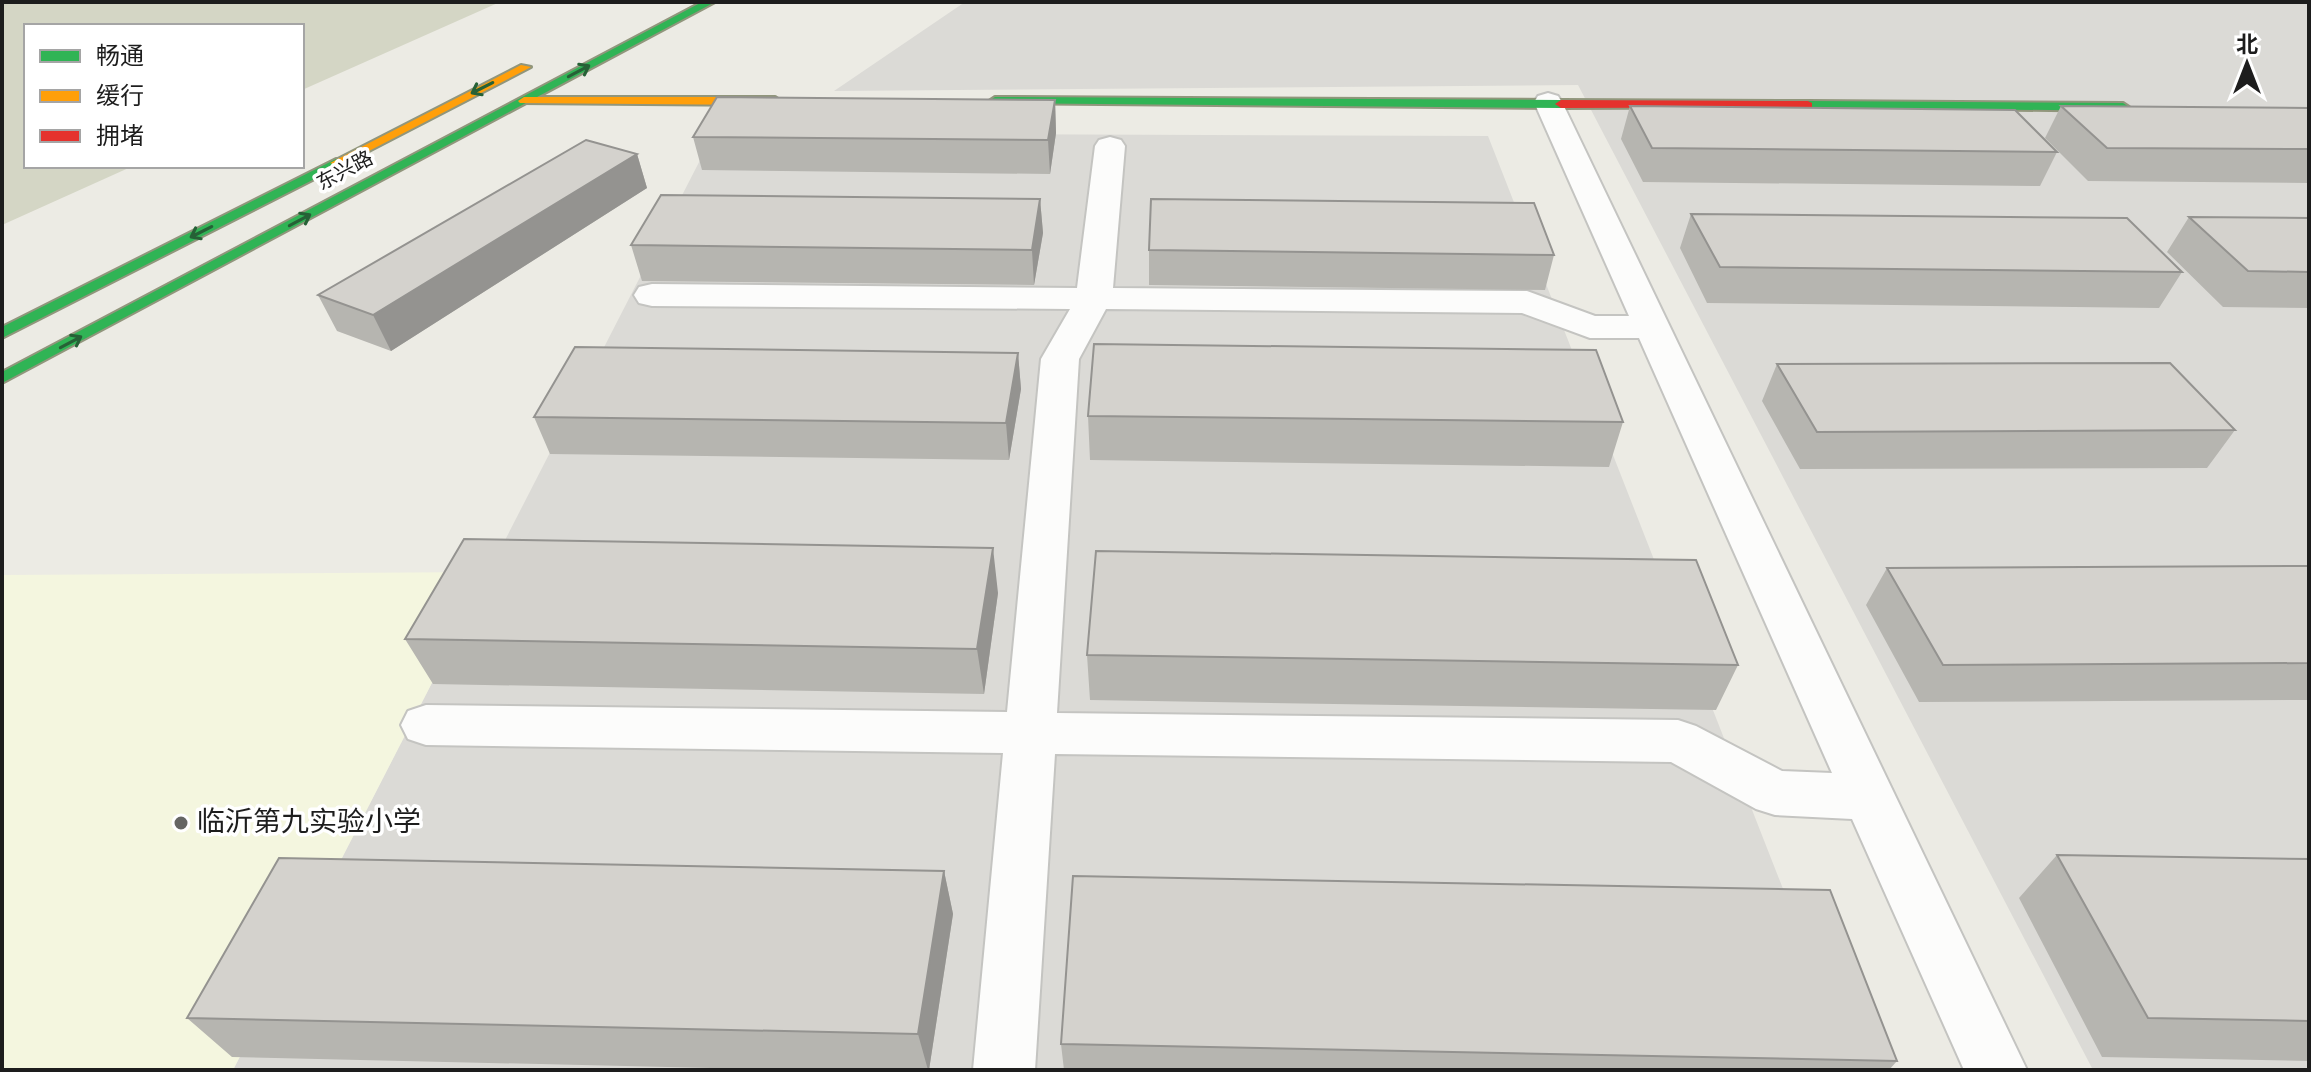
<svg xmlns="http://www.w3.org/2000/svg" width="2311" height="1072" font-family="'Alegreya Sans','Noto Sans SC',sans-serif">
	<style>
		.residential { fill: #dbdad6 }
		.education { fill: #f4f6df }
		.construction { fill: #d4d6c5 }
		.lines { fill: none; stroke-linecap: round; stroke-linejoin: round }
		.street-casing { stroke: #c4c4c1; stroke-width: 4 }
		.fast-casing { stroke: #91967c; stroke-width: 4 }
		.slow-casing { stroke: #91967c; stroke-width: 4 }
		.jam-casing { stroke: #91967c; stroke-width: 4 }
		.street { fill: #fcfcfb; fill-rule: evenodd }
		.fast { fill: #30b455; fill-rule: evenodd }
		.slow { fill: #ff9f0a; fill-rule: evenodd }
		.jam { fill: #e5322d; fill-rule: evenodd }
		.wall { fill: #b6b5b0 }
		.shaded-wall { fill: #949390 }
		.building { fill: #d4d2cd; stroke: #949390; stroke-width: 2 }
		.oneway { stroke: #266136 }
		.poi-dot { fill: #656563; stroke: #fff; stroke-width: 3 }
		.labels { text-anchor: middle; dominant-baseline: central; stroke-width: 7; stroke-linejoin: round; paint-order: stroke }
		.far-street-label { font-size: 20px; fill: #1d1d1d; stroke: #fff }
		.near-poi-label { font-size: 28px; fill: #1d1d1d; stroke: #fff; text-anchor: start }
	</style>
	<rect width="100%" height="100%" fill="#ecebe4"/>
	<path class="residential" d="M 965,2 L 2309,2 L 2309,1070 L 2093,1070 L 1578,85 L 834,91 Z
		M 714,133 L 1488,136 L 1854,1070 L 233,1070 Z"/>
	<path class="education" d="M 489,572 L 233,1070 L 2,1070 L 2,575 Z"/>
	<path class="construction" d="M 2,2 L 500,2 L 302,90 L 302,26 L 26,26 L 26,166 L 133,166 L 2,225 Z"/>
	<g class="lines">
		<defs>
			<path id="street" d="M 1548,93 L 1558,96 L 1562,102 L 2027,1070 L 1964,1070 L 1852,819 L 1775,815 L 1756,809 L 1671,762 L 1055,754 L 1035,1070 L 973,1070 L 1003,753 L 426,745 L 408,739 L 401,725 L 408,711 L 426,705 L 1007,712 L 1041,359 L 1070,309 L 652,306 L 639,303 L 634,295 L 639,287 L 652,284 L 1077,288 L 1095,146 L 1099,140 L 1110,137 L 1121,140 L 1125,146 L 1113,288 L 1527,291 L 1595,316 L 1629,316 L 1534,102 L 1538,96 ZM 1106,309 L 1522,313 L 1590,338 L 1639,338 L 1832,773 L 1782,771 L 1696,726 L 1678,720 L 1057,713 L 1079,359 Z"/>
			<path id="fast" d="M 702,2 L 715,2 L 2,383 L 2,372 Z
				M 995,97 L 1561,100 L 1567,104 L 1561,108 L 991,103 L 989,101 Z
				M 1808,101 L 2123,103 L 2129,107 L 2123,111 L 1804,107 L 1804,103 Z
				M 336,159 L 342,163 L 340,166 L 2,338 L 2,327 Z"/>
			<path id="slow" d="M 521,65 L 531,67 L 340,166 L 330,163 Z
				M 524,97 L 775,97 L 781,101 L 775,105 L 520,103 L 518,101 Z"/>
			<path id="jam" d="M 1808,101 L 1812,103 L 1812,107 L 1561,108 L 1555,104 L 1561,100 Z"/>
		</defs>
		<use href="#street" class="street-casing"/>
		<use href="#fast" class="fast-casing"/>
		<use href="#slow" class="slow-casing"/>
		<use href="#jam" class="jam-casing"/>
		<use href="#street" class="street"/>
		<use href="#fast" class="fast"/>
		<use href="#slow" class="slow"/>
		<use href="#jam" class="jam"/>
	</g>
	<path class="wall" d="M 1055,100 L 1056,133 L 1050,174 L 702,170 L 693,137 Z
		M 1630,106 L 2057,152 L 2040,186 L 1643,182 L 1621,139 Z
		M 2061,106 L 2309,108 L 2309,183 L 2088,181 L 2045,138 Z
		M 637,154 L 647,188 L 391,351 L 337,331 L 318,295 Z
		M 1040,199 L 1043,233 L 1034,285 L 642,281 L 631,245 Z
		M 1691,214 L 2182,272 L 2159,308 L 1707,303 L 1680,248 Z
		M 2189,217 L 2309,218 L 2309,308 L 2223,307 L 2167,252 Z
		M 1149,250 L 1554,255 L 1545,290 L 1149,285 Z
		M 1018,353 L 1021,389 L 1009,460 L 550,454 L 534,417 Z
		M 1777,364 L 2235,430 L 2207,468 L 1800,469 L 1762,401 Z
		M 1088,416 L 1623,422 L 1609,467 L 1090,460 Z
		M 2309,566 L 2309,700 L 1919,702 L 1866,605 L 1887,568 Z
		M 998,593 L 984,694 L 433,684 L 405,639 Z
		M 1087,655 L 1738,665 L 1716,710 L 1090,700 Z
		M 2057,855 L 2309,859 L 2309,1061 L 2102,1057 L 2019,898 Z
		M 944,871 L 953,914 L 929,1070 L 797,1070 L 232,1057 L 187,1018 Z
		M 1061,1044 L 1897,1061 L 1889,1070 L 1064,1070 Z"/>
	<path class="shaded-wall" d="M 1055,100 L 1056,133 L 1050,174 L 1048,140 Z
		M 637,154 L 647,188 L 391,351 L 373,315 Z
		M 1040,199 L 1043,233 L 1034,285 L 1032,250 Z
		M 1018,353 L 1021,389 L 1009,460 L 1006,423 Z
		M 993,548 L 998,593 L 984,694 L 977,649 Z
		M 944,871 L 953,914 L 929,1070 L 928,1070 L 918,1034 Z"/>
	<path class="building" d="M 717,97 L 1055,100 L 1048,140 L 693,137 Z
		M 1630,106 L 2015,110 L 2057,152 L 1652,148 Z
		M 2061,106 L 2309,108 L 2309,149 L 2107,148 Z
		M 586,140 L 637,154 L 373,315 L 318,295 Z
		M 661,195 L 1040,199 L 1032,250 L 631,245 Z
		M 1151,199 L 1534,203 L 1554,255 L 1149,250 Z
		M 1691,214 L 2127,218 L 2182,272 L 1720,267 Z
		M 2189,217 L 2309,218 L 2309,272 L 2248,271 Z
		M 1094,344 L 1596,350 L 1623,422 L 1088,416 Z
		M 575,347 L 1018,353 L 1006,423 L 534,417 Z
		M 2170,363 L 2235,430 L 1817,432 L 1777,364 Z
		M 464,539 L 993,548 L 977,649 L 405,639 Z
		M 1096,551 L 1696,560 L 1738,665 L 1087,655 Z
		M 2309,566 L 2309,663 L 1943,665 L 1887,568 Z
		M 2057,855 L 2309,859 L 2309,1021 L 2148,1018 Z
		M 279,858 L 944,871 L 918,1034 L 187,1018 Z
		M 1073,876 L 1830,890 L 1897,1061 L 1061,1044 Z"/>
	<defs><path id="oneway-shaft" d="M-6 0H5M1.5-3L5.5 0L1.5 3" fill="none" stroke-width="1.6" stroke-linecap="round" stroke-linejoin="round" transform="scale(2)"/></defs>
	<g class="oneway">
		<use href="#oneway-shaft" transform="translate(579 71) rotate(-28)"/>
		<use href="#oneway-shaft" transform="translate(482 88) rotate(153)"/>
		<use href="#oneway-shaft" transform="translate(300 220) rotate(-28)"/>
		<use href="#oneway-shaft" transform="translate(201 232) rotate(153)"/>
		<use href="#oneway-shaft" transform="translate(71 342) rotate(-28)"/>
	</g>
	<circle class="poi-dot" cx="181" cy="823" r="8"/>
	<g class="labels">
		<g class="far-street-label">
			<text transform="translate(345 171) rotate(-28)">东兴路</text>
		</g>
		<g class="near-poi-label">
			<text x="197" y="823">临沂第九实验小学</text>
		</g>
	</g>
	<rect width="2311" height="1072" fill="none" stroke="#1d1d1d" stroke-width="8"/>
	<rect x="24" y="24" width="280" height="144" fill="#ffffff" stroke="#a5a5a5" stroke-width="2"/>
	<rect x="40" y="50" width="40" height="12" fill="#30b455" stroke="#a5a5a5" stroke-width="2"/>
	<text x="96" y="64" font-size="24" fill="#1d1d1d">畅通</text>
	<rect x="40" y="90" width="40" height="12" fill="#ff9f0a" stroke="#a5a5a5" stroke-width="2"/>
	<text x="96" y="104" font-size="24" fill="#1d1d1d">缓行</text>
	<rect x="40" y="130" width="40" height="12" fill="#e5322d" stroke="#a5a5a5" stroke-width="2"/>
	<text x="96" y="144" font-size="24" fill="#1d1d1d">拥堵</text>
	<g transform="translate(2247 64)" stroke="#ffffff" stroke-width="6" paint-order="stroke">
	<path d="M0-6L14 30L0 20L-14 30Z" fill="#1d1d1d"/>
	<text y="-12" font-size="22" font-weight="bold" text-anchor="middle" fill="#1d1d1d">北</text>
	</g>
</svg>
